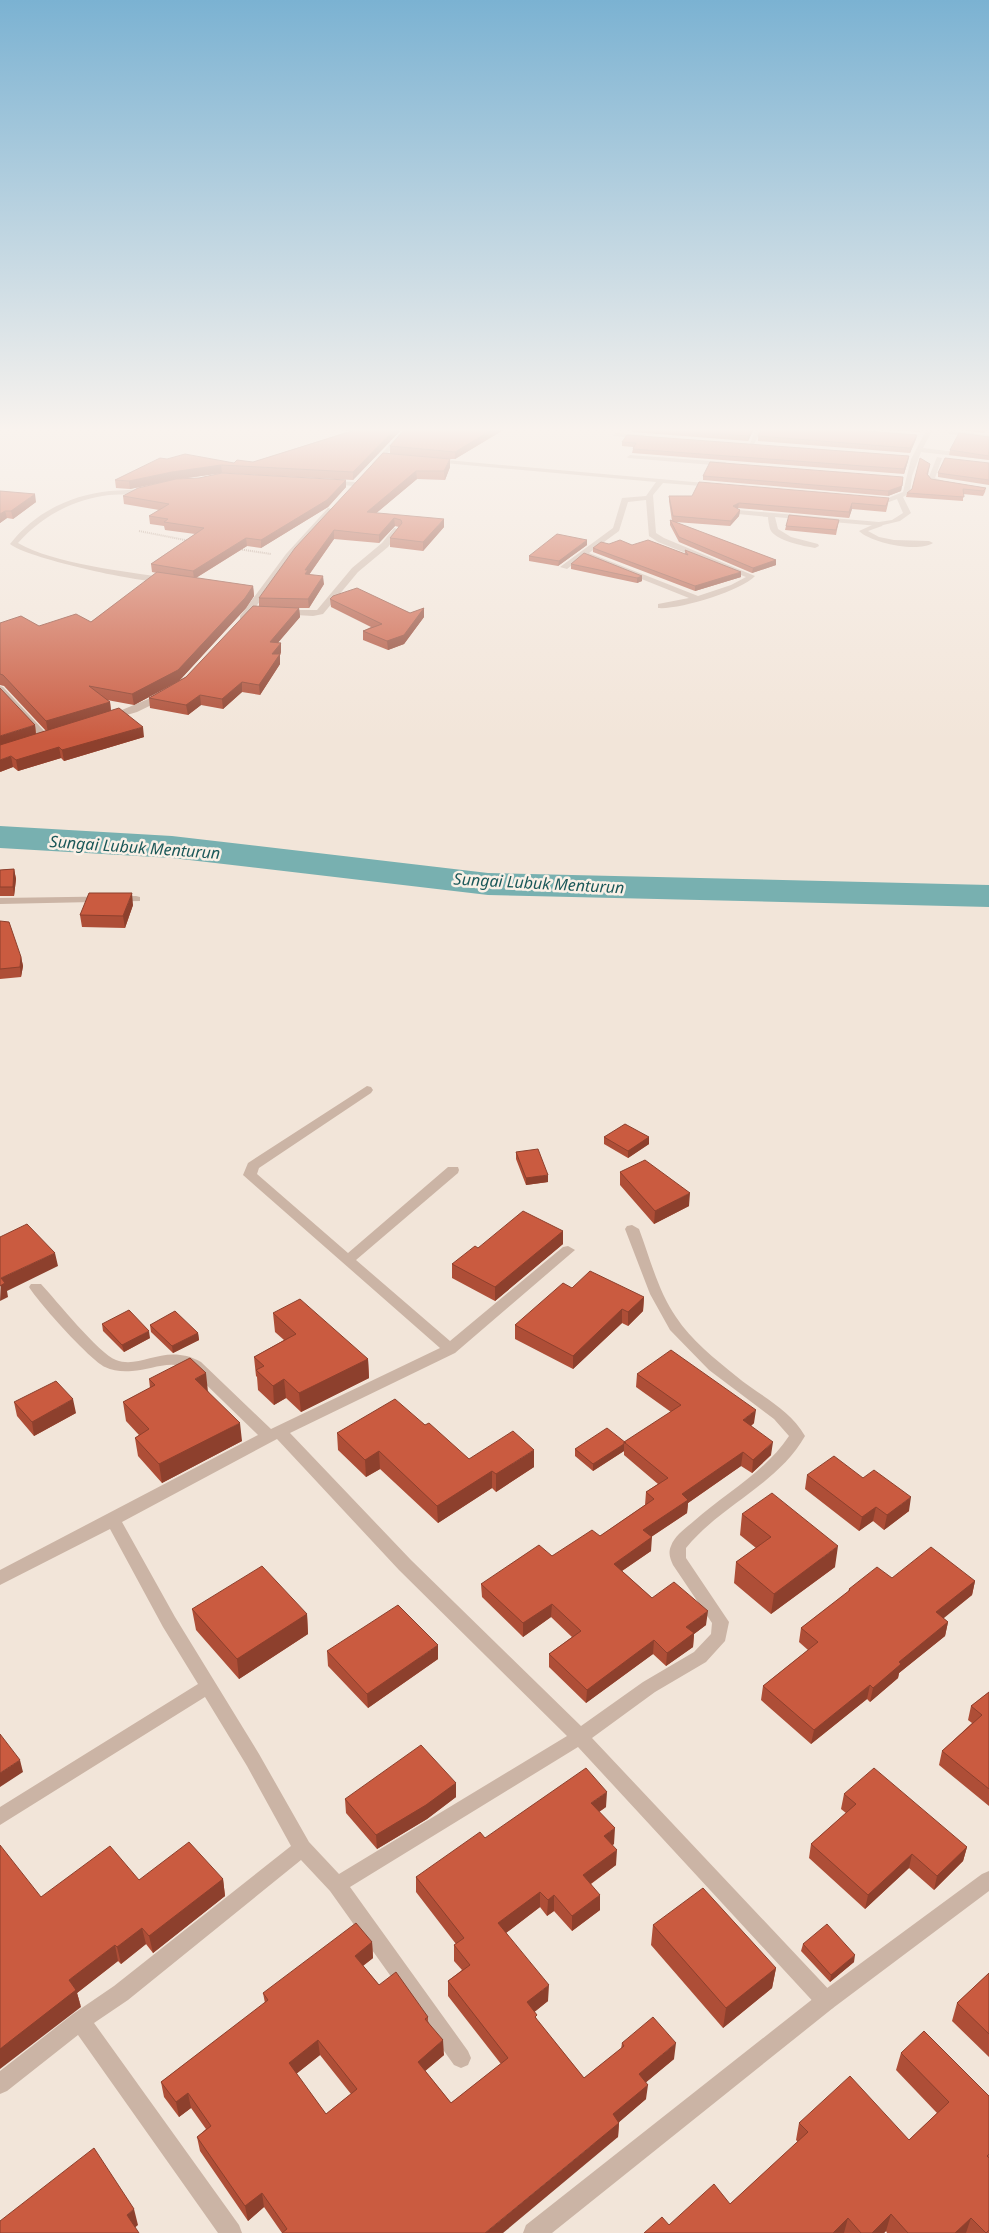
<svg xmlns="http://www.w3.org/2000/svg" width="989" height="2233" font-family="'Noto Sans',sans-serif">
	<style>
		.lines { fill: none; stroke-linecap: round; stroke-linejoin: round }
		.river { fill: #78b0b0; fill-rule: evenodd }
		.path { stroke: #b69e8f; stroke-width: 2; stroke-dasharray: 1 1; stroke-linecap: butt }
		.service { fill: #cbb4a5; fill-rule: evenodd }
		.minor { fill: #cbb4a5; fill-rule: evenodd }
		.tertiary { fill: #cbb4a5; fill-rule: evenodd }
		.wall { fill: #ae4e37; fill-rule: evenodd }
		.shaded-wall { fill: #8d402d }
		.building { fill: #ca5b40; stroke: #8d402d; fill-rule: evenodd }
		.labels { text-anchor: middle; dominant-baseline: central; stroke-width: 5; stroke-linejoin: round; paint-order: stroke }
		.water-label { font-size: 16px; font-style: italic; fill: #1b5859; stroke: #faf0e6 }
	</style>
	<rect width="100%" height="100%" fill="#f2e5d9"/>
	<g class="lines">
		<path class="river" d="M 0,826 L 172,836 L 488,873 L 989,885 L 989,907 L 488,895 L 172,858 L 0,848 Z"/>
		<path class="path" d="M 139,531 L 190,541
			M 238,549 L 271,554"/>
		<path class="service" d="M 879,522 L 883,524 L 882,526 L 868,531 L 879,537 L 894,540 L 929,541 L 933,543 C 918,553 871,543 859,531 Z
			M 394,528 L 401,530 L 388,547 L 358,572 L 323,614 L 313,616 L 279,614 L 279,610 L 317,610 L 352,568 L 382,543 Z"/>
		<path class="minor" d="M 756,429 L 762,429 L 753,446 L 749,446 Z
			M 927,429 L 933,429 L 923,448 L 989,456 L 989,460 L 921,452 L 912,476 L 910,493 L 903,497 L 911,513 L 900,521 L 879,526 L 775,517 L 778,529 L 791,537 L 818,544 L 819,546 L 815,548 C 804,546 775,541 770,529 C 769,525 768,520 768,517 L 738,514 L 734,512 L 738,510 L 879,522 L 892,520 L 903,513 L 897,499 L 889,502 L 869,499 L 873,497 L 888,498 L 903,492 L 911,459 Z
			M 951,431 L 989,435 L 989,439 L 949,434 L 948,433 Z
			M 616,433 L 643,435 L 646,437 L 643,439 L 614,436 L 613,435 Z
			M 630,455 L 725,462 L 728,464 L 725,466 L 628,458 L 627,457 Z
			M 937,457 L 942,458 L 935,478 L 947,482 L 947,484 L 928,479 Z
			M 435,459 L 716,484 L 717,485 L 714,487 L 663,483 L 653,495 L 656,533 L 664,538 L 755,576 C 741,591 678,610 658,608 L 658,604 L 689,598 L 584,556 L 567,569 L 560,567 L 613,528 L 622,498 L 646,496 L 656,482 L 433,462 L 432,461 ZM 646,500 L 649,536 L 658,542 L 746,577 L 731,585 L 698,596 L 589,553 L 619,531 L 628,502 Z
			M 330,481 L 355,482 L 358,484 L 355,486 L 328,484 L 328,482 Z
			M 145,489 L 147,490 L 147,492 C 135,495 122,494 109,495 C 72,500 42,516 18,543 C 54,564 125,571 166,578 L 170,580 L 169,582 C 147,585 26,558 10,544 C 35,512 71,495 110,491 C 122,490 133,490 145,489 Z
			M 0,686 L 3,687 L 48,735 L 48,739 L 42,739 L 0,694 Z
			M 136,896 L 140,897 L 140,901 L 0,904 L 0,898 Z
			M 367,1086 L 371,1087 L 373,1090 L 371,1093 L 259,1168 L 257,1174 L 348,1253 L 448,1167 L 458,1167 L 459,1170 L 458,1173 L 356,1260 L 450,1341 L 563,1247 L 568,1246 L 575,1250 L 455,1353 L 290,1433 L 411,1560 L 581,1726 L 643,1682 L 694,1652 L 711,1634 L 712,1623 L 673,1565 C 670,1558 668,1553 671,1546 C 675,1535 686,1528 694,1521 C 726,1493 766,1471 789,1436 L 774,1419 L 709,1370 L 670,1330 L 650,1294 L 625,1229 L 627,1226 L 632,1225 L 639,1229 C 650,1258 658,1291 676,1317 C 691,1340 715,1359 736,1376 C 760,1396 789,1408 805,1436 C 777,1485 721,1505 686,1548 L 686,1558 L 729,1622 L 725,1641 L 706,1662 L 655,1692 L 592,1738 L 833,1994 L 836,2001 L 833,2008 L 826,2011 L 819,2008 L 578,1747 L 350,1887 L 468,2051 L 471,2058 L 468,2065 L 461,2068 L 454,2065 L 330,1891 L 301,1860 L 128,2000 L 94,2023 L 239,2225 L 242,2233 L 218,2233 L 78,2035 L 7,2091 L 0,2094 L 0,2071 L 73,2014 L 114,1986 L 291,1846 L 247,1766 L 205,1697 L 0,1825 L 0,1807 L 198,1684 L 163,1627 L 110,1529 L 0,1585 L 0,1570 L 258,1435 L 191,1370 C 171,1358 152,1370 132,1371 C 123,1372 113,1371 105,1367 C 90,1360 38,1302 29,1287 L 31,1284 L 41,1284 C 56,1300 98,1353 116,1360 C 141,1370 165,1342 201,1362 L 271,1429 L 440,1348 L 243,1175 L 248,1163 ZM 277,1439 L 399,1570 L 567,1736 L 339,1874 L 309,1842 L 259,1754 L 175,1617 L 122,1522 Z"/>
		<path class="tertiary" d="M 404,429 L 410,429 L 376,466 L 372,466 L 372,464 Z
			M 328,508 L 335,510 L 292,558 L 246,620 L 240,620 L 240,616 L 286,554 Z
			M 165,692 L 168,693 L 168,697 L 137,712 L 110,720 L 105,717 Z
			M 989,1871 L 989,1891 L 833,2008 L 552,2233 L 523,2233 L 526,2225 L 819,1994 L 982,1874 Z"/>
	</g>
	<path class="wall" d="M 331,429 L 402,429 L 353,480 L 222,473 L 173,480 L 130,489 L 116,488 L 115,480 L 167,459 L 234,463 L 253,462 L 350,431 Z
		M 405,429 L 505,429 L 455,459 L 450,459 L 450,467 L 445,480 L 417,479 L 376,513 L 444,527 L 423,551 L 390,547 L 390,538 L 399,527 L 395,526 L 379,543 L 334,539 L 309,575 L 324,584 L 309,608 L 297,608 L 299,608 L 300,617 L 278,642 L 281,652 L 280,655 L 280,664 L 260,695 L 242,692 L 223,709 L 201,705 L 188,715 L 150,708 L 149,698 L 186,677 L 259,606 L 259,598 L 390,454 L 390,446 Z
		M 632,429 L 754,429 L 748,441 L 632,432 Z
		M 877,429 L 921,429 L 920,432 Z
		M 963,429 L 987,429 L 984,433 L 963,430 Z
		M 917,435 L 916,439 L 910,453 L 758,441 L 758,436 Z
		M 989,437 L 989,460 L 949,455 L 950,450 Z
		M 622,442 L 909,456 L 908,461 L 904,474 L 632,453 L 633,449 L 633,447 L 622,446 Z
		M 989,463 L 989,485 L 938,477 L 938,473 Z
		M 930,464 L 928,475 L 931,479 L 986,488 L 985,492 L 983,496 L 963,494 L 963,501 L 906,497 L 907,493 L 912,489 Z
		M 703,476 L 903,477 L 901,491 L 888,496 L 703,480 Z
		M 346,480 L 346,487 L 328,507 L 261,548 L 247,546 L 196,578 L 253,586 L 254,596 L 246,608 L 179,681 L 134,705 L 107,700 L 110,702 L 111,711 L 144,737 L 64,761 L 61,758 L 18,771 L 13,767 L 0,772 L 35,725 L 36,734 L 46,731 L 4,686 L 0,685 L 0,623 L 39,626 L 91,622 L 157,573 L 152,572 L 151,564 L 195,534 L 165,530 L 164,526 L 150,524 L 149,516 L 159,510 L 124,504 L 123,496 Z
		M 0,491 L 36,502 L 13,519 L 7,518 L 0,523 Z
		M 669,496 L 889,498 L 888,504 L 886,512 L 852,509 L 849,518 L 738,508 L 737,509 L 740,510 L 739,516 L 730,526 L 675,522 L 776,560 L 776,565 L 752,573 L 679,542 L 670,525 L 670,520 L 672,521 L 669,501 Z
		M 839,520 L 836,535 L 785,530 L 786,526 Z
		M 609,544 L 632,545 L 685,554 L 685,550 L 741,577 L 695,591 L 593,552 L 593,548 Z
		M 587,545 L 558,566 L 529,561 L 529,556 Z
		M 571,564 L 642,576 L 642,581 L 637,583 L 571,569 Z
		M 330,599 L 410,613 L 424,617 L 404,644 L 388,650 L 363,640 L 363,631 L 371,627 L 331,607 Z
		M 14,869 L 16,879 L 14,896 L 0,896 L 0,870 Z
		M 133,905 L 125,928 L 82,927 L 80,915 Z
		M 0,921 L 21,957 L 23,966 L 21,977 L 0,979 Z
		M 604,1137 L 649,1137 L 649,1144 L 628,1158 L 604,1144 Z
		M 516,1152 L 548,1182 L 526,1185 L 516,1159 Z
		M 620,1172 L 689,1206 L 654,1224 L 620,1185 Z
		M 563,1231 L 563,1244 L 495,1301 L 452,1278 L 452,1264 Z
		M 572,1288 L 644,1297 L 643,1311 L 628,1326 L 622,1323 L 573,1369 L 515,1339 L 515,1325 Z
		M 273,1313 L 368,1359 L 369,1378 L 301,1412 L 286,1398 L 274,1405 L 258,1390 L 257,1377 L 256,1376 L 254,1357 L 284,1340 L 275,1332 Z
		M 102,1324 L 150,1338 L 124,1352 L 103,1331 Z
		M 150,1325 L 198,1333 L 199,1340 L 173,1353 L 151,1332 Z
		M 637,1374 L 754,1423 L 751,1426 L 771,1455 L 752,1473 L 741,1466 L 688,1503 L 687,1513 L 651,1537 L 651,1551 L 622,1571 L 652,1598 L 706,1625 L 694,1634 L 693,1647 L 666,1666 L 653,1654 L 586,1703 L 549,1667 L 549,1654 L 572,1637 L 551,1617 L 523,1637 L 482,1597 L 481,1584 L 552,1556 L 600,1536 L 645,1505 L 646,1492 L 658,1484 L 624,1455 L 624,1451 L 593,1471 L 575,1456 L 575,1449 L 625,1442 L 671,1412 L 636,1387 Z
		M 149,1379 L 208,1391 L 242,1441 L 162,1483 L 138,1456 L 135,1438 L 139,1435 L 126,1421 L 123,1402 L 150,1388 Z
		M 14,1402 L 76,1413 L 34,1436 L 17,1416 Z
		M 425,1425 L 469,1459 L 534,1467 L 496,1492 L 492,1488 L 438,1523 L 380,1469 L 366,1477 L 338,1450 L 337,1433 Z
		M 807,1475 L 863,1478 L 909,1511 L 884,1530 L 873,1521 L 859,1531 L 805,1489 Z
		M 742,1514 L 835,1567 L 771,1614 L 734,1583 L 736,1562 L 756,1548 L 740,1535 Z
		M 892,1578 L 975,1581 L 972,1595 L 943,1618 L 948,1622 L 945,1636 L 899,1673 L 898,1678 L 870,1702 L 867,1699 L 811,1744 L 761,1700 L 763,1686 L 808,1650 L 799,1642 L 801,1628 L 848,1592 L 849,1589 Z
		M 192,1609 L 307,1614 L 308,1634 L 239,1679 L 196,1630 Z
		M 327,1651 L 438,1659 L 368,1708 L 328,1666 Z
		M 989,1692 L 989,1806 L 939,1765 L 942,1751 L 972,1723 L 968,1720 L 971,1706 Z
		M 844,1794 L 967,1847 L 963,1861 L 934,1890 L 909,1868 L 865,1909 L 809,1858 L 811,1844 L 846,1813 L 841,1809 Z
		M 456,1797 L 427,1819 L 377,1849 L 346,1813 L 345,1799 Z
		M 606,1807 L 599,1812 L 614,1844 L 612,1845 L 616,1865 L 591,1884 L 600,1910 L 572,1931 L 554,1911 L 547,1916 L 540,1907 L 506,1933 L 548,2001 L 534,2012 L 537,2020 L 584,2078 L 621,2049 L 622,2043 L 674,2059 L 646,2082 L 646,2099 L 619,2122 L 618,2137 L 282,2233 L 264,2207 L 248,2221 L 200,2151 L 197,2137 L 206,2129 L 191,2108 L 179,2117 L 164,2097 L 161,2082 L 265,2003 L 263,1993 L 372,1942 L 373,1958 L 363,1966 L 379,1985 L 428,2017 L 428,2021 L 444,2055 L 425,2071 L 451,2103 L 501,2064 L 448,1996 L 448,1981 L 462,1970 L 454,1961 L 454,1945 L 456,1944 L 416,1892 L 416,1877 L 485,1838 ZM 320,2055 L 351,2094 L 326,2114 L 296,2074 Z
		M 223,1879 L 225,1896 L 153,1953 L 146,1944 L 121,1964 L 118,1961 L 77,1993 L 81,2007 L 41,1897 L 139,1880 Z
		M 653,1925 L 776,1968 L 772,1988 L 723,2028 L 651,1945 Z
		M 803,1944 L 854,1962 L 830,1982 L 801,1951 Z
		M 989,1973 L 989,2057 L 952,2021 L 957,2003 Z
		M 901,2053 L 989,2096 L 989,2233 L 887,2233 L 886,2231 L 884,2233 L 644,2233 L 669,2225 L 730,2204 L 798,2142 L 796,2140 L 799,2123 L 909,2140 L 937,2113 L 896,2070 Z"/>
	<path class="shaded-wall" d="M 395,429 L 402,429 L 353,480 L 353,472 Z
		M 493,429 L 505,429 L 455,459 L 455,452 Z
		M 752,429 L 754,429 L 748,441 L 748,436 Z
		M 917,435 L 916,439 L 910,453 L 910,448 Z
		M 909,456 L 908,461 L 904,474 L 904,469 Z
		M 450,459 L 450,467 L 445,480 L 444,471 Z
		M 221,465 L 222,473 L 173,480 L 130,489 L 129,481 L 172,472 Z
		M 416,471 L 417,479 L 367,521 L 367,512 Z
		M 346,480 L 346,487 L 328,507 L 261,548 L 261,540 Z
		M 902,486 L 901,491 L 888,496 L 888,491 Z
		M 35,494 L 36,502 L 13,519 L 11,511 Z
		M 739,503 L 738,508 L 732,511 L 733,506 Z
		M 852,503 L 852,509 L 849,518 L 849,512 Z
		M 740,510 L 739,516 L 730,526 L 731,521 Z
		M 5,511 L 7,518 L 0,523 L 0,514 Z
		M 394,518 L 395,526 L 379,543 L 379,535 Z
		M 444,519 L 444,527 L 423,551 L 423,542 Z
		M 334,530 L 334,539 L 308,576 L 306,583 L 305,570 Z
		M 246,538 L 247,546 L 194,579 L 193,571 Z
		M 587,540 L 587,545 L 558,566 L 559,561 Z
		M 776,560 L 776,565 L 752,573 L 753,568 Z
		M 741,572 L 741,577 L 695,591 L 695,586 Z
		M 323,576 L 324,584 L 309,608 L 308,599 Z
		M 642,576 L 642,581 L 637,583 L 637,578 Z
		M 253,586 L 254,596 L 246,608 L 179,681 L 134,705 L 132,694 Z
		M 299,608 L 300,617 L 271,651 L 270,642 Z
		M 424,608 L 424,617 L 404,644 L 388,650 L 387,641 Z
		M 281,643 L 281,652 L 280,655 L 280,664 L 260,695 L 259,685 L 272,654 Z
		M 242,682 L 242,692 L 223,709 L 222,699 Z
		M 200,695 L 201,705 L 188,715 L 186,705 Z
		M 110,702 L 111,712 L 48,732 L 46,721 Z
		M 35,725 L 36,736 L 0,747 L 0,736 Z
		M 143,727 L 144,737 L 64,761 L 62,750 Z
		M 59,747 L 61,758 L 18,771 L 16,760 Z
		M 11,756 L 13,767 L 0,772 L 0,760 Z
		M 14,869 L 16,879 L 14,896 L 13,887 Z
		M 132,893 L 133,905 L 125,928 L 123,916 Z
		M 21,957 L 23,966 L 21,977 L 20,967 Z
		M 649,1137 L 649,1144 L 628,1158 L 628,1151 Z
		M 548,1175 L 548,1182 L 526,1185 L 526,1178 Z
		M 690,1193 L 689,1206 L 654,1224 L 655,1211 Z
		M 563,1231 L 563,1244 L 495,1301 L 495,1287 Z
		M 55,1253 L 58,1266 L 7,1291 L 8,1297 L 0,1301 L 1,1278 Z
		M 644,1297 L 643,1311 L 628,1326 L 628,1312 Z
		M 622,1309 L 622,1323 L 573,1369 L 573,1356 Z
		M 149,1331 L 150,1338 L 124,1352 L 122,1345 Z
		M 198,1333 L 199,1340 L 173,1353 L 172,1346 Z
		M 368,1359 L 369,1378 L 301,1412 L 299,1393 Z
		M 206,1373 L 208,1392 L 195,1379 Z
		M 284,1379 L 286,1398 L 274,1405 L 273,1386 Z
		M 73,1399 L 76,1413 L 34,1436 L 32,1422 Z
		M 756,1410 L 754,1423 L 741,1434 L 743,1420 Z
		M 240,1423 L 242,1441 L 162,1483 L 159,1464 Z
		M 773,1442 L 771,1455 L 752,1473 L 753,1460 Z
		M 624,1444 L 624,1451 L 593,1471 L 593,1464 Z
		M 534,1450 L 534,1467 L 496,1492 L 496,1474 Z
		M 379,1451 L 380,1469 L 366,1477 L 365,1460 Z
		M 743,1452 L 741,1466 L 688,1503 L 687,1513 L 642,1543 L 643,1530 L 682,1494 Z
		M 492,1471 L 492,1488 L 438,1523 L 437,1506 Z
		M 911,1497 L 909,1511 L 884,1530 L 887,1515 Z
		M 876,1507 L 873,1521 L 859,1531 L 862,1517 Z
		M 652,1537 L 651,1551 L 613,1577 L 614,1564 Z
		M 838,1546 L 835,1567 L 771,1614 L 774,1594 Z
		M 975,1581 L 972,1595 L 933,1627 L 936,1612 Z
		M 552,1604 L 551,1617 L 523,1637 L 523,1623 Z
		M 708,1611 L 706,1625 L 694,1634 L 693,1647 L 666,1666 L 667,1653 L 686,1627 Z
		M 307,1614 L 308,1634 L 239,1679 L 237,1659 Z
		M 948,1622 L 945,1636 L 899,1673 L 898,1678 L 870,1702 L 873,1688 L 899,1662 Z
		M 654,1640 L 653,1654 L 586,1703 L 587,1690 Z
		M 438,1645 L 438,1659 L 368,1708 L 367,1694 Z
		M 870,1685 L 867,1699 L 811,1744 L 814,1730 Z
		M 20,1760 L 23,1772 L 0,1787 L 0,1773 Z
		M 456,1783 L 456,1797 L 427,1819 L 377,1849 L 376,1835 Z
		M 607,1792 L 606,1807 L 590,1818 L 591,1803 Z
		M 615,1828 L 614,1844 L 603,1851 L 604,1836 Z
		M 967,1847 L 963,1861 L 934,1890 L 937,1876 Z
		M 617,1850 L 616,1865 L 582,1890 L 583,1875 Z
		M 912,1854 L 909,1868 L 865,1909 L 868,1895 Z
		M 223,1879 L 225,1896 L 153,1953 L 149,1936 Z
		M 540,1892 L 540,1907 L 498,1939 L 498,1923 Z
		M 554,1895 L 554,1911 L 547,1916 L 548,1900 Z
		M 600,1895 L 600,1910 L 572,1931 L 572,1916 Z
		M 142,1928 L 146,1944 L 121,1964 L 117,1947 Z
		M 372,1942 L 373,1958 L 356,1971 L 355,1956 Z
		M 115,1945 L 118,1961 L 77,1993 L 81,2007 L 0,2069 L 0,2049 L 69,1980 Z
		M 855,1955 L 854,1962 L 830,1982 L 831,1975 Z
		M 776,1968 L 772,1988 L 723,2028 L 726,2008 Z
		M 549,1985 L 548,2001 L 527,2018 L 527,2002 Z
		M 318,2040 L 320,2055 L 291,2078 L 289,2063 Z
		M 443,2040 L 444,2055 L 418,2077 L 418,2062 Z
		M 676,2043 L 674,2059 L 638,2089 L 639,2074 Z
		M 648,2085 L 646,2099 L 611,2129 L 613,2114 Z
		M 188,2093 L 191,2108 L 179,2117 L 176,2102 Z
		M 619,2123 L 618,2137 L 503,2233 L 485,2233 Z
		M 262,2193 L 264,2207 L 248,2221 L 245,2206 Z
		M 134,2209 L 138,2225 L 131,2231 L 127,2215 Z
		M 891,2214 L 886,2231 L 884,2233 L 872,2233 Z
		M 848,2218 L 844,2233 L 833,2233 Z
		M 971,2218 L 966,2233 L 955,2233 Z"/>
	<path class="building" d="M 359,429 L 395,429 L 353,472 L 221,465 L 172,472 L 129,481 L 115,480 L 160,458 L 167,459 L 185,454 L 234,463 L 237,460 L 253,462 Z
		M 405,429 L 493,429 L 455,452 L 390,446 Z
		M 648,429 L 752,429 L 748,436 Z
		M 762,429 L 840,429 L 917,435 L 910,448 L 758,436 Z
		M 959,433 L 989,437 L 989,456 L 950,450 Z
		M 627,435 L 909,456 L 904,469 L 633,449 L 636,443 L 622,442 Z
		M 383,453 L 450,459 L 444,471 L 416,471 L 367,512 L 444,519 L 423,542 L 390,538 L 402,523 L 401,520 L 394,518 L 379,535 L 334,530 L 305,570 L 308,570 L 305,574 L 323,576 L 308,599 L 259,598 L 295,548 Z
		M 920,458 L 930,464 L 927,474 L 931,479 L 986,488 L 983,491 L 963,489 L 964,497 L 907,493 L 912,489 Z
		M 945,458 L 989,463 L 989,480 L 938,473 Z
		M 710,462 L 903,477 L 902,486 L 888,491 L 703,476 Z
		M 222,473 L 346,480 L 327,500 L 261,540 L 246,538 L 193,571 L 151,564 L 204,528 L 164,522 L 168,519 L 149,516 L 169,504 L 123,496 L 138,488 L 176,479 L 199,478 Z
		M 699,482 L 889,498 L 886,506 L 852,503 L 849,512 L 739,503 L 733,506 L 740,510 L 731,521 L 673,516 L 669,496 L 692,496 Z
		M 0,491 L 35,494 L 11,511 L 5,511 L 0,514 Z
		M 789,515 L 839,520 L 836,530 L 786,526 Z
		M 670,520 L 776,560 L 753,568 L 679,537 Z
		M 557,534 L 587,540 L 559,561 L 529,556 Z
		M 620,540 L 632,545 L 648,540 L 688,555 L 685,550 L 741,572 L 695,586 L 593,548 L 601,542 L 609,544 Z
		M 584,553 L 642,576 L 637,578 L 571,564 Z
		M 157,572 L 253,586 L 245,598 L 178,670 L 132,694 L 89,686 L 110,702 L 46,721 L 3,675 L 0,674 L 0,623 L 21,616 L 39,626 L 76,614 L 91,622 Z
		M 357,588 L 410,613 L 424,608 L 404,635 L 387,641 L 363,631 L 382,624 L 330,599 L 333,596 Z
		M 253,606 L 299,608 L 270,642 L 281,643 L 272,654 L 280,654 L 259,685 L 242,682 L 222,699 L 200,695 L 186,705 L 149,698 L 186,677 Z
		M 0,688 L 35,725 L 0,736 Z
		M 119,708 L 143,727 L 62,750 L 59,747 L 16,760 L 11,756 L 0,760 L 0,745 Z
		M 14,869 L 13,887 L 0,887 L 0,870 Z
		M 89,893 L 132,893 L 123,916 L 80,915 Z
		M 0,921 L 9,922 L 21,957 L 20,967 L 0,969 Z
		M 625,1124 L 649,1137 L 628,1151 L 604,1137 Z
		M 538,1149 L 548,1175 L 526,1178 L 516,1152 Z
		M 645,1160 L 690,1193 L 655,1211 L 620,1172 Z
		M 523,1211 L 563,1231 L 495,1287 L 452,1264 L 475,1246 L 478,1248 Z
		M 27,1224 L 55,1253 L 1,1278 L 5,1283 L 0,1286 L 0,1237 Z
		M 590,1271 L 644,1297 L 628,1312 L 622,1309 L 573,1356 L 515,1325 L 563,1283 L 572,1288 Z
		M 300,1299 L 368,1359 L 299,1393 L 284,1379 L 273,1386 L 256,1370 L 264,1366 L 254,1357 L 296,1334 L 273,1313 Z
		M 129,1310 L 149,1331 L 122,1345 L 102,1324 Z
		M 175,1311 L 198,1333 L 172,1346 L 150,1325 Z
		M 671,1350 L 756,1410 L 743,1420 L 773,1442 L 753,1460 L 743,1452 L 682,1494 L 688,1500 L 643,1530 L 652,1537 L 614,1564 L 652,1598 L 674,1582 L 708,1611 L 686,1627 L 694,1633 L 670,1651 L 667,1653 L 654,1640 L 587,1690 L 549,1654 L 581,1631 L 552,1604 L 523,1623 L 481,1584 L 539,1545 L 552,1556 L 592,1530 L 600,1536 L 654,1499 L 646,1492 L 668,1478 L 624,1442 L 681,1405 L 637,1374 Z
		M 190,1358 L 206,1373 L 195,1379 L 240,1423 L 159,1464 L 135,1438 L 149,1429 L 123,1402 L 155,1385 L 149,1379 Z
		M 56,1381 L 73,1399 L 32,1422 L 14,1402 Z
		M 395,1399 L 425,1425 L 429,1423 L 469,1459 L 513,1431 L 534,1450 L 496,1474 L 492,1471 L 437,1506 L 379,1451 L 365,1460 L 337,1433 Z
		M 607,1428 L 626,1443 L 624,1442 L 624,1444 L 593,1464 L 575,1449 Z
		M 834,1456 L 863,1478 L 874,1470 L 911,1497 L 887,1515 L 876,1507 L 862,1517 L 807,1475 Z
		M 772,1493 L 838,1546 L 774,1594 L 736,1562 L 771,1537 L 742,1514 Z
		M 931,1547 L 975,1581 L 936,1612 L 948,1622 L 899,1662 L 901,1664 L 873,1688 L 870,1685 L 814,1730 L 763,1686 L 818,1642 L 801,1628 L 850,1590 L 849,1589 L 877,1567 L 892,1578 Z
		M 262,1566 L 307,1614 L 237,1659 L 192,1609 Z
		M 398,1605 L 438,1645 L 367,1694 L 327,1651 Z
		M 989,1692 L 989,1789 L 942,1751 L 982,1715 L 971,1706 Z
		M 0,1734 L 20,1760 L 0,1773 Z
		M 421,1745 L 456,1783 L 426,1805 L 376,1835 L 345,1799 Z
		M 586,1768 L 607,1792 L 591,1803 L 615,1828 L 604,1836 L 617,1850 L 583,1875 L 600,1895 L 572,1916 L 554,1895 L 548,1900 L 540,1892 L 498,1923 L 549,1985 L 527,2002 L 537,2015 L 535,2017 L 584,2078 L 624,2046 L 622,2043 L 653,2017 L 676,2043 L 639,2074 L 648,2085 L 613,2114 L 619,2123 L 485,2233 L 282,2233 L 287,2229 L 262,2193 L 245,2206 L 197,2137 L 211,2126 L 188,2093 L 176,2102 L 161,2082 L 268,2000 L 263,1993 L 356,1923 L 372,1942 L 355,1956 L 379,1985 L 396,1972 L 428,2017 L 425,2019 L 443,2040 L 418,2062 L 451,2103 L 508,2058 L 448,1981 L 470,1965 L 454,1945 L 464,1938 L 416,1877 L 480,1832 L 485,1838 ZM 318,2040 L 357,2089 L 326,2114 L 289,2063 Z
		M 874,1768 L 967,1847 L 937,1876 L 912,1854 L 868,1895 L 811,1844 L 856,1804 L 844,1794 Z
		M 189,1842 L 223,1879 L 149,1936 L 142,1928 L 117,1947 L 115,1945 L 69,1980 L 76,1990 L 0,2049 L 0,1845 L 41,1897 L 110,1846 L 139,1880 Z
		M 703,1888 L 776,1968 L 726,2008 L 653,1925 Z
		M 827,1924 L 855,1955 L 831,1975 L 803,1944 Z
		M 989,1973 L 989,2034 L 957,2003 Z
		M 924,2031 L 989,2096 L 989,2154 L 987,2156 L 989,2158 L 989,2230 L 986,2233 L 971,2218 L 955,2233 L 908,2233 L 891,2214 L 872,2233 L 861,2233 L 848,2218 L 833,2233 L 644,2233 L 662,2217 L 669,2225 L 714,2184 L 730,2204 L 808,2132 L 799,2123 L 850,2076 L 909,2140 L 949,2102 L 901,2053 Z
		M 94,2148 L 134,2209 L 127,2215 L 139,2233 L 0,2233 L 0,2221 Z"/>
	<linearGradient id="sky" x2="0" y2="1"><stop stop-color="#7bb2d2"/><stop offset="0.58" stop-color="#f9f3ee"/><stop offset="1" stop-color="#f9f3ee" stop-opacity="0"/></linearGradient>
	<rect width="989" height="741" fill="url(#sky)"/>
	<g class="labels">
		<g class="water-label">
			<text transform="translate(135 847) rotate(4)">Sungai Lubuk Menturun</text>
			<text transform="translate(539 883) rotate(3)">Sungai Lubuk Menturun</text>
		</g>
	</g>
</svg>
